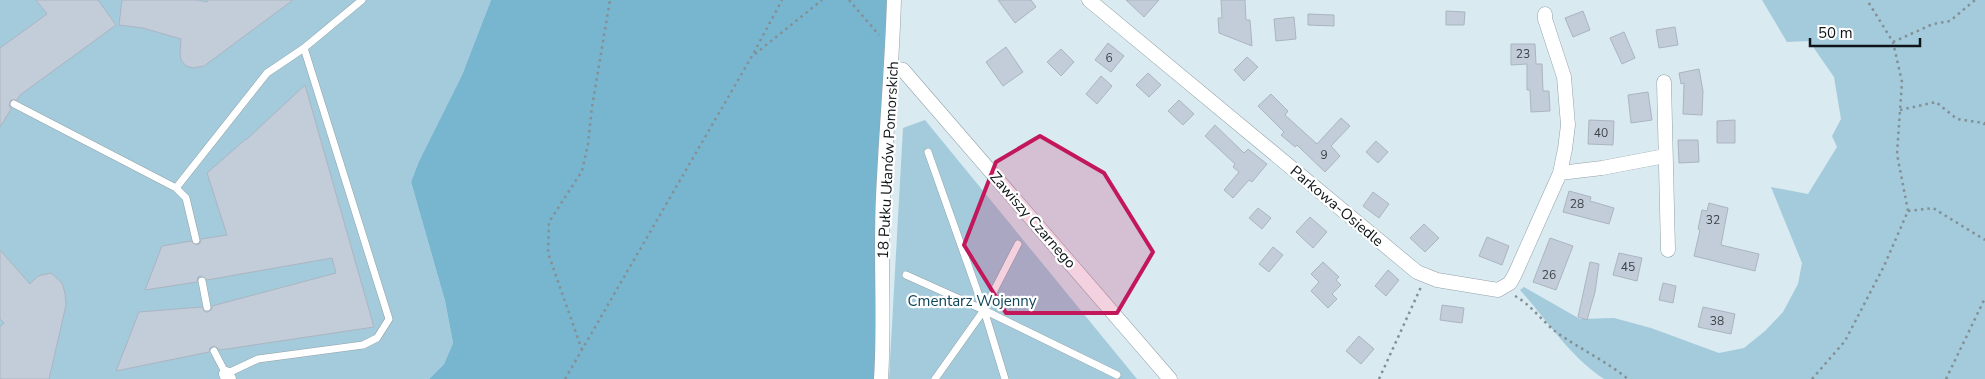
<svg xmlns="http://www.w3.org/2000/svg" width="1985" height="379" font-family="'Nunito Sans',sans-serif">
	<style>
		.green { fill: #a3cbdc }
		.forest { fill: #78b6d0 }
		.building { fill: #c3cdda; stroke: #abb5c1 }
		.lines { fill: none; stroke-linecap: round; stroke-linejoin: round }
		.service-casing { stroke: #92a2a9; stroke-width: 8 }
		.minor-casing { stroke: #92a2a9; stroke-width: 15 }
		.path { stroke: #839095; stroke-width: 2.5; stroke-dasharray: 2.5 4; stroke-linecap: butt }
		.service { stroke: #fff; stroke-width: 7 }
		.minor { stroke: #fff; stroke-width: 14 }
		.marked { fill: #c2185b; fill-opacity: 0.2; stroke: #c2185b; stroke-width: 4; stroke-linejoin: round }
		.labels { text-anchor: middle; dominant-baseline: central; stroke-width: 4.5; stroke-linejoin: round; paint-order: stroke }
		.number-label { font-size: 12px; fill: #3c4348 }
		.street-label { font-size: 15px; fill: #0f1518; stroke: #fff }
		.park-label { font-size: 15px; fill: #0f4558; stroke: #fff }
	</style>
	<rect width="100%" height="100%" fill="#d9eaf1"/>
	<path class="green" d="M 0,0 L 491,0 L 462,75 L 419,161 L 411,182 L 445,301 L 453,343 L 444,364 L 429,379 L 0,379 Z
		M 1762,0 L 1985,0 L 1985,379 L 1604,379 C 1569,356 1547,320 1520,290 L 1524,287 L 1580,319 L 1614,318 L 1651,328 L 1719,353 L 1744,348 L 1765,331 L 1783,312 L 1798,284 L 1802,263 L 1771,187 L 1808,194 L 1837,147 L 1832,136 L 1841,119 L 1834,77 L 1809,41 L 1787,42 Z
		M 925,120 L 1137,379 L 889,379 L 903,128 Z"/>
	<path class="forest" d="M 491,0 L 890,0 L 875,379 L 429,379 L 444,364 L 453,343 L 445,301 L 411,182 L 419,161 L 462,75 Z"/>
	<path class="building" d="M 36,0 L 98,0 L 116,25 L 20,95 L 17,100 L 11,100 L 9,105 L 11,109 L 0,127 L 0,48 L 47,14 Z
		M 122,0 L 198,0 L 207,2 L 208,0 L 293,0 L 204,66 L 193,68 L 186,66 L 181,60 L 180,54 L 181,39 L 143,28 L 119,25 Z
		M 998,0 L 1031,0 L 1036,7 L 1015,23 Z
		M 1126,0 L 1159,0 L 1144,17 Z
		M 1221,0 L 1245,0 L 1246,20 L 1250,20 L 1252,46 L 1219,33 L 1218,18 L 1222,18 Z
		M 1446,11 L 1465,12 L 1464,25 L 1446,25 Z
		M 1583,11 L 1590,30 L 1573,37 L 1565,18 Z
		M 1308,14 L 1334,15 L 1334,26 L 1308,25 Z
		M 1294,17 L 1296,39 L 1276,41 L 1274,19 Z
		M 1675,27 L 1678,45 L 1659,48 L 1656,30 Z
		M 1624,32 L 1635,58 L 1622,64 L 1610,38 Z
		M 1108,43 L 1124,56 L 1111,72 L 1095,60 Z
		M 1511,44 L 1535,44 L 1536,64 L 1542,64 L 1543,91 L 1549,91 L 1550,111 L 1531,112 L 1530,90 L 1527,90 L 1527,64 L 1511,65 Z
		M 1006,47 L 1023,72 L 1003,86 L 986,62 Z
		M 1061,49 L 1074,62 L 1061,76 L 1047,62 Z
		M 1247,57 L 1258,67 L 1244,81 L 1234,70 Z
		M 1699,69 L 1703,91 L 1702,115 L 1683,114 L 1684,83 L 1681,84 L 1679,73 Z
		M 1148,73 L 1161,85 L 1149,97 L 1136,85 Z
		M 1101,76 L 1112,86 L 1097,104 L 1086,94 Z
		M 305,85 L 374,327 L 220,350 L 214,346 L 210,348 L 209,352 L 116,371 L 139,312 L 202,307 L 205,312 L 208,312 L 212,309 L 212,306 L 336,273 L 332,258 L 207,280 L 201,276 L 198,277 L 197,282 L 145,290 L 162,246 L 191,241 L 197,245 L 200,243 L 201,239 L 227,235 L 207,173 L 246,139 L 246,140 Z
		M 1648,92 L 1652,120 L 1631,123 L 1628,95 Z
		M 1271,94 L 1288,111 L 1285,115 L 1317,144 L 1341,118 L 1350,126 L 1331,146 L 1340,156 L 1325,172 L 1297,145 L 1295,147 L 1281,135 L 1284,132 L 1258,106 Z
		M 1179,100 L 1194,114 L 1183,125 L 1168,111 Z
		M 1589,120 L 1614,121 L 1613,145 L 1588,144 Z
		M 1735,120 L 1735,143 L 1717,143 L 1717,121 Z
		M 1215,125 L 1244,153 L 1248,149 L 1267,164 L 1252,182 L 1249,180 L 1233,198 L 1224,190 L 1239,172 L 1233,167 L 1235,164 L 1205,136 Z
		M 1678,140 L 1698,140 L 1699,162 L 1679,163 Z
		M 1376,141 L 1388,152 L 1378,163 L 1366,152 Z
		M 1569,191 L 1591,197 L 1590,201 L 1614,208 L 1609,224 L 1563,212 Z
		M 1373,192 L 1389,204 L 1379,218 L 1363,206 Z
		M 1709,203 L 1728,208 L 1721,245 L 1759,254 L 1755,271 L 1694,256 L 1700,230 L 1698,229 L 1702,210 L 1707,211 Z
		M 1258,208 L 1271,218 L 1262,229 L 1249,218 Z
		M 1310,217 L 1327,232 L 1313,248 L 1296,232 Z
		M 1424,224 L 1439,238 L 1425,252 L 1410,238 Z
		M 1487,237 L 1509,246 L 1502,265 L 1479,256 Z
		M 1550,238 L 1573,246 L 1556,290 L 1533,282 Z
		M 1273,247 L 1283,255 L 1269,272 L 1259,264 Z
		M 0,250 L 30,284 L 38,276 L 51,273 L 62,283 L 65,293 L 66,305 L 49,379 L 0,379 L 0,327 L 4,323 L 0,319 Z
		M 1619,253 L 1642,258 L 1637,281 L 1613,275 Z
		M 1323,262 L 1339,277 L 1336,280 L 1341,285 L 1332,294 L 1337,299 L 1328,308 L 1311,291 L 1319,282 L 1311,274 Z
		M 1590,262 L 1599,264 L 1595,292 L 1587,320 L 1578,317 Z
		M 1388,270 L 1399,280 L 1386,296 L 1375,286 Z
		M 1663,283 L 1676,286 L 1673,303 L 1659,300 Z
		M 1442,305 L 1464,308 L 1462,323 L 1440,320 Z
		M 1703,307 L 1735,314 L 1731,334 L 1698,327 Z
		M 1359,336 L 1374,349 L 1361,364 L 1346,351 Z"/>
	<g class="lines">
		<defs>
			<path id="service" d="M 304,48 L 362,0
				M 14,104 L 176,188 L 186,198 L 196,240
				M 928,152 L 984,310 L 1005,379
				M 176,188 L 267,73 L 304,48 L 389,319 L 377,338 L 363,345 L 258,359 L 226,374 L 214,351
				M 906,275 L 984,310 L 1117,375
				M 202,281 L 207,307
				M 935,379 L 984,310 L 1018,244"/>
			<path id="minor" d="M 1089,0 L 1417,272 L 1437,280 L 1498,290 L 1510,283 L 1515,274 L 1560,173 L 1565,149 L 1568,125 L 1564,77 L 1545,19 L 1545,14
				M 892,68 L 903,70 L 1170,379
				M 1664,82 L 1668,250
				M 1560,173 L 1602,168 L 1665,156
				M 226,374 L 229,379
				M 881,379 C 885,318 880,258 883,197 C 886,131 892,66 894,0"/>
		</defs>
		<use href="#service" class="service-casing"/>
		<use href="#minor" class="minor-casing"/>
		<path class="path" d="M 849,0 L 879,35
			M 1893,42 L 1933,24 L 1950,21 L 1975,0
			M 755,54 L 822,0
			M 1900,110 L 1936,102 L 1957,119 L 1984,123 L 1985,126
			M 1908,211 L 1933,208 L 1985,240
			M 1515,296 C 1530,304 1542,321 1556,332 C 1580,349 1606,361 1628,379
			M 582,350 L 548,253 L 549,222 L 582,171 L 588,144 L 592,107 L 610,0
			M 565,379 L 752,56 L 782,0
			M 1379,379 L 1421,287
			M 1812,379 L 1845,341 L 1884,266 L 1908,211 L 1897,154 L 1902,82 L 1893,42 L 1867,0
			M 1946,379 L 1985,298"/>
		<use href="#service" class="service"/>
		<use href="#minor" class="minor"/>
	</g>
	<path class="marked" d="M 1040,136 L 1104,173 L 1153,252 L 1117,313 L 1006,313 L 964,245 L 996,162 Z"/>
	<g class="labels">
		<g class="number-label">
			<text x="1523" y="54">23</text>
			<text x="1109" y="58">6</text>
			<text x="1601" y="133">40</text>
			<text x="1324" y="155">9</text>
			<text x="1577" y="204">28</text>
			<text x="1713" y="220">32</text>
			<text x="1628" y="267">45</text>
			<text x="1549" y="275">26</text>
			<text x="1717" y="321">38</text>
		</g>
		<g class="street-label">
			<text transform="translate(888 160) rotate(-87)">18 Pułku Ułanów Pomorskich</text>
			<text transform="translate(1337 206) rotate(40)">Parkowa-Osiedle</text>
			<text transform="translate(1033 220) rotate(49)">Zawiszy Czarnego</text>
		</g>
		<g class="park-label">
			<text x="972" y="301">Cmentarz Wojenny</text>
		</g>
	</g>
	<path d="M1810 38v8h110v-8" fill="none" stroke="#0f1518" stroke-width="2.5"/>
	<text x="1818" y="38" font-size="15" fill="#0f1518" stroke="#ffffff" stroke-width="4" paint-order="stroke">50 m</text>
</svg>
